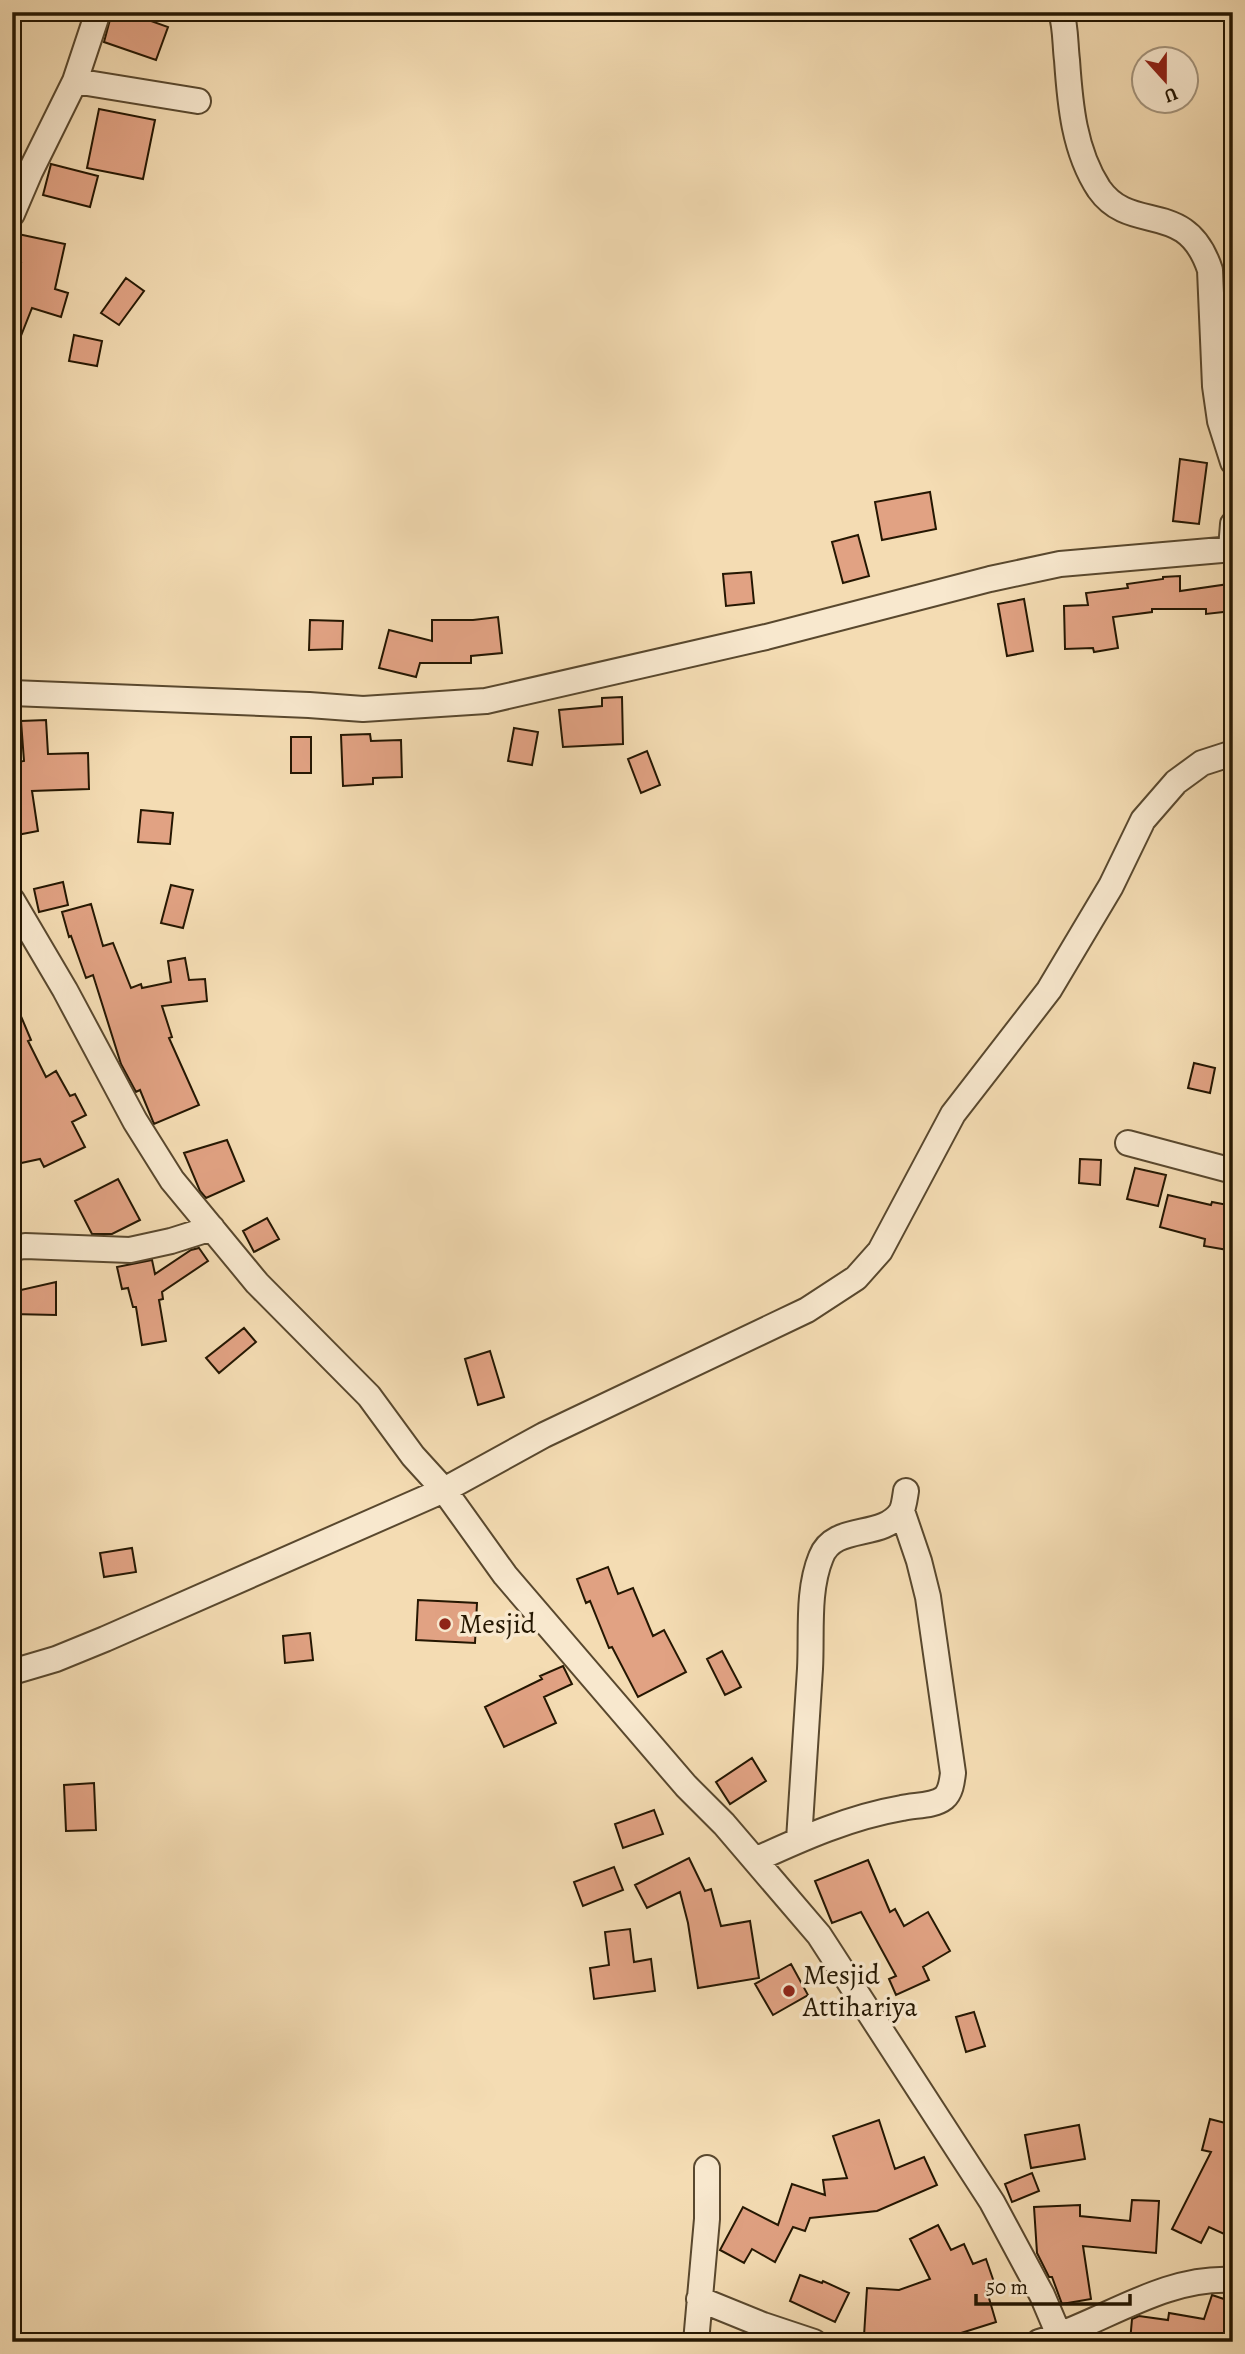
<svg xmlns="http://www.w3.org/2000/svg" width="1245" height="2354" font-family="Alegreya,serif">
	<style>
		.building { fill: #e1a283; stroke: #251702; stroke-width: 2 }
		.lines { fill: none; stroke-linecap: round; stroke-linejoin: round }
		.minor-casing { stroke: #59482e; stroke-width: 28 }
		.minor { stroke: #f8e8ce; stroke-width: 24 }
		.poi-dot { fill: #8f2418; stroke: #f8e8ce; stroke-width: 2.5 }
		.labels { text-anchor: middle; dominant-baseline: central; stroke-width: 7; stroke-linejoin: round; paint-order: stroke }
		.poi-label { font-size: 28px; fill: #251702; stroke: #f8e8ce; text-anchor: start }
	</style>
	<rect width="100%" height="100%" fill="#f4dcb3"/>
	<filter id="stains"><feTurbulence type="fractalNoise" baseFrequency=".00286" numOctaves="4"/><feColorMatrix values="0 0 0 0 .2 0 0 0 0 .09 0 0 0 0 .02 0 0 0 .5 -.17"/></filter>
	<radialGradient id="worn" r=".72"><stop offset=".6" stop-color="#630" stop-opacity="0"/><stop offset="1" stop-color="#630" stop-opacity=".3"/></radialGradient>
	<path class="building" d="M 112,12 L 126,12 L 168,27 L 156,60 L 104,42 Z
		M 99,109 L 155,120 L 143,179 L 87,168 Z
		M 51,164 L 98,176 L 90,207 L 43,195 Z
		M 18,234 L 65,244 L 55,289 L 68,293 L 61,317 L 32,308 L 13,356 L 12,293 L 21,263 L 12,260 Z
		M 126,278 L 144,291 L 119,325 L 101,313 Z
		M 74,335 L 102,341 L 97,366 L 69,361 Z
		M 1180,459 L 1207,463 L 1199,524 L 1173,521 Z
		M 930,492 L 936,529 L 882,540 L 875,502 Z
		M 858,535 L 869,576 L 843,583 L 832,542 Z
		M 751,572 L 754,603 L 726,606 L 723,574 Z
		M 1180,576 L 1180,591 L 1229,584 L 1232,611 L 1206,614 L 1206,609 L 1152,609 L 1152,612 L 1113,617 L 1118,648 L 1094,652 L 1093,648 L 1065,649 L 1064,606 L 1088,605 L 1086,593 L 1128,588 L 1127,584 L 1163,579 L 1163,577 Z
		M 1024,599 L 1033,651 L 1007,656 L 998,604 Z
		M 498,617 L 502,653 L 471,656 L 471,663 L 420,663 L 416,677 L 379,668 L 389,630 L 432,641 L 432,620 L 473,620 Z
		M 310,620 L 343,621 L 342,649 L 309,650 Z
		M 622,697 L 623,744 L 563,747 L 559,710 L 602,706 L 602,698 Z
		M 46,720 L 48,754 L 88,753 L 89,789 L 32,791 L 38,831 L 17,835 L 12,805 L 12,763 L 24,761 L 21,721 Z
		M 514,728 L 538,732 L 532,765 L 508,761 Z
		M 370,734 L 371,741 L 401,740 L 402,777 L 373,778 L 373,784 L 343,786 L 341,735 Z
		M 291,737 L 311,737 L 311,773 L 291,773 Z
		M 647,751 L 660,785 L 641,793 L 628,759 Z
		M 141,810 L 173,813 L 170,844 L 138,842 Z
		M 63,882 L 68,905 L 39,912 L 34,889 Z
		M 171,885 L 193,890 L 183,928 L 161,923 Z
		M 91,904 L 103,946 L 113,943 L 131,988 L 141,984 L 142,988 L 171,982 L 168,961 L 185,958 L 189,980 L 205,979 L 207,1001 L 162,1006 L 172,1037 L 169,1038 L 199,1105 L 154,1124 L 140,1090 L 136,1092 L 121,1064 L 93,975 L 86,978 L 71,936 L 69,937 L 62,912 Z
		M 12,995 L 31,1040 L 28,1041 L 46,1077 L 56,1071 L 70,1096 L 75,1094 L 86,1115 L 72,1122 L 85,1147 L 44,1167 L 40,1159 L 12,1165 Z
		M 1194,1063 L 1215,1068 L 1210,1093 L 1188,1088 Z
		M 227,1140 L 244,1181 L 206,1198 L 200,1191 L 184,1153 Z
		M 1080,1159 L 1101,1160 L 1100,1185 L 1079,1183 Z
		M 1135,1168 L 1166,1175 L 1158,1206 L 1127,1199 Z
		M 118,1179 L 140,1220 L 112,1234 L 92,1234 L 75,1201 Z
		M 1168,1195 L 1211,1205 L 1212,1202 L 1233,1206 L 1233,1224 L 1228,1250 L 1204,1246 L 1205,1239 L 1160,1227 Z
		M 267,1218 L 279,1239 L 254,1252 L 243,1231 Z
		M 199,1248 L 208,1261 L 162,1292 L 163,1299 L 159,1300 L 166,1341 L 142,1345 L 136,1307 L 133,1307 L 128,1288 L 122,1289 L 117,1267 L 152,1260 L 155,1274 L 191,1250 Z
		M 56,1282 L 56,1315 L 12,1314 L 12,1292 Z
		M 244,1328 L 256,1342 L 219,1373 L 206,1358 Z
		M 490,1351 L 504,1397 L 478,1405 L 465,1359 Z
		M 132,1548 L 136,1572 L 104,1577 L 100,1553 Z
		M 608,1567 L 618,1594 L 633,1588 L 653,1636 L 664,1630 L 686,1672 L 638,1697 L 612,1647 L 609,1648 L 590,1601 L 586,1603 L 577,1579 Z
		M 418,1600 L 477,1603 L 475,1643 L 416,1640 Z
		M 310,1633 L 313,1660 L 285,1663 L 283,1636 Z
		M 722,1651 L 741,1687 L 725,1695 L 707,1659 Z
		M 563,1666 L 572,1684 L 544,1697 L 556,1723 L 504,1747 L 485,1707 L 542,1679 L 540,1676 Z
		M 752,1758 L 766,1781 L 730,1804 L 716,1782 Z
		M 94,1783 L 96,1830 L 66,1831 L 64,1785 Z
		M 654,1810 L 663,1834 L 623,1848 L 615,1824 Z
		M 689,1858 L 705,1891 L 711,1889 L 721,1926 L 750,1921 L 759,1978 L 698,1988 L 688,1923 L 680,1892 L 647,1908 L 635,1885 Z
		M 868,1860 L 890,1912 L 895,1909 L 904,1926 L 928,1912 L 950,1951 L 923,1967 L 929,1980 L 896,1995 L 889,1979 L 896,1976 L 861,1912 L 832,1923 L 815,1881 Z
		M 614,1867 L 623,1890 L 583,1906 L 574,1882 Z
		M 630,1929 L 634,1962 L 651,1959 L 655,1991 L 594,1999 L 590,1968 L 609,1965 L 605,1932 Z
		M 791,1964 L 808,1995 L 773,2015 L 755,1984 Z
		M 974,2012 L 985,2046 L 966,2052 L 956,2017 Z
		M 1210,2119 L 1233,2125 L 1233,2238 L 1209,2227 L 1201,2243 L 1172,2229 L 1211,2152 L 1202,2150 Z
		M 879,2120 L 895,2169 L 924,2157 L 937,2185 L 877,2211 L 810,2218 L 805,2231 L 793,2227 L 775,2262 L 752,2249 L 744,2263 L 720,2250 L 743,2207 L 778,2225 L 792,2184 L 825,2195 L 823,2180 L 847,2178 L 833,2136 Z
		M 1079,2125 L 1085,2159 L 1031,2168 L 1025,2135 Z
		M 1032,2173 L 1039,2191 L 1012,2202 L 1005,2184 Z
		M 1132,2200 L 1159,2201 L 1156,2253 L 1083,2246 L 1091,2299 L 1062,2304 L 1052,2277 L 1049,2277 L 1037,2253 L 1034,2207 L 1080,2205 L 1080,2216 L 1130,2221 Z
		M 938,2225 L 951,2250 L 964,2244 L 973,2264 L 986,2259 L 995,2285 L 986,2288 L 996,2322 L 942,2339 L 864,2336 L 867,2288 L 899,2290 L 930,2279 L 910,2239 Z
		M 800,2275 L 822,2283 L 823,2281 L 849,2293 L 835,2322 L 790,2301 Z
		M 1212,2295 L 1233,2302 L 1233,2342 L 1130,2342 L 1132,2319 L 1139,2316 L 1168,2320 L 1169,2313 L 1204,2319 Z"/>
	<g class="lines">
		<defs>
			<path id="minor" d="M 1061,12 C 1066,27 1065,45 1067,60 C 1070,104 1074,151 1099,189 C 1132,236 1186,197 1210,270 L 1215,386 L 1220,421 L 1233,462
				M 75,81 L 198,101
				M 12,214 L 30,172 L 75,81 L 98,12
				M 1231,549 L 1233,524
				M 12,693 L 309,705 L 363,709 L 486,701 L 766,637 L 990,579 L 1060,564 L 1233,549
				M 12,900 L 65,990 L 135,1121 L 172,1180 L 257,1283 L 369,1396 L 413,1456 L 444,1490 L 505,1575 L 686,1786 L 724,1824 L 819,1935 L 992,2202 L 1042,2295 L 1062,2342
				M 1128,1143 L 1233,1171
				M 12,1248 L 25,1246 L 130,1250 L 171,1241 L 212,1228
				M 12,1672 L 56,1659 L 105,1639 L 444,1490 L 544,1435 L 807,1310 L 856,1278 L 880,1251 L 953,1114 L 1049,990 L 1111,886 L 1143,820 L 1176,782 L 1202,763 L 1233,753
				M 799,1840 C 803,1783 806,1726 810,1669 C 812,1633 807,1591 821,1557 C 834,1523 882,1540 901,1512 C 904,1507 905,1497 906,1491
				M 755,1860 C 803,1838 850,1817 902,1808 C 915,1805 934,1806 944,1798 C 951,1792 952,1781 953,1773 L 928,1597 L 919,1561 L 902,1511
				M 699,2299 L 763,2325 L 814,2342
				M 696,2342 L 707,2219 L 707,2168
				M 1039,2342 C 1104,2322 1163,2276 1233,2280"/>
		</defs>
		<use href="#minor" class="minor-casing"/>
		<use href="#minor" class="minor"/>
	</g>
	<g class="poi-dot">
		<circle cx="445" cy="1624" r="7"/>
		<circle cx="789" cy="1991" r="7"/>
	</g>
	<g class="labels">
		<g class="poi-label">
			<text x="459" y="1624">Mesjid</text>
			<text x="803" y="1975">Mesjid<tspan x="803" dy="32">Attihariya</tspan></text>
		</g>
	</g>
	<rect width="1245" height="2354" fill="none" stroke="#f4dcb3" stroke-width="42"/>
	<rect x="14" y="14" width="1217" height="2326" fill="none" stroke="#251702" stroke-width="3.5"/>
	<rect x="21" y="21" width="1203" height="2312" fill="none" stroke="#251702" stroke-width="2"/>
	<g transform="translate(1165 80) rotate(159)"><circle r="33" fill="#f8e8ce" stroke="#a4947c" stroke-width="2"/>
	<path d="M0-5L12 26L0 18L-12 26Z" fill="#8f2418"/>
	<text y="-10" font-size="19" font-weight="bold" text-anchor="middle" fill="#251702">U</text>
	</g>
	<path d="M976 2294v10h154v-10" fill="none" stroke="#251702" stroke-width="3.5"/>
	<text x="986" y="2294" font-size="21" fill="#251702" stroke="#f8e8ce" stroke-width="5" paint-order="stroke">50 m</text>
	<rect width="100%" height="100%" filter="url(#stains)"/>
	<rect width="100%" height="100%" fill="url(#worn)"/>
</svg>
